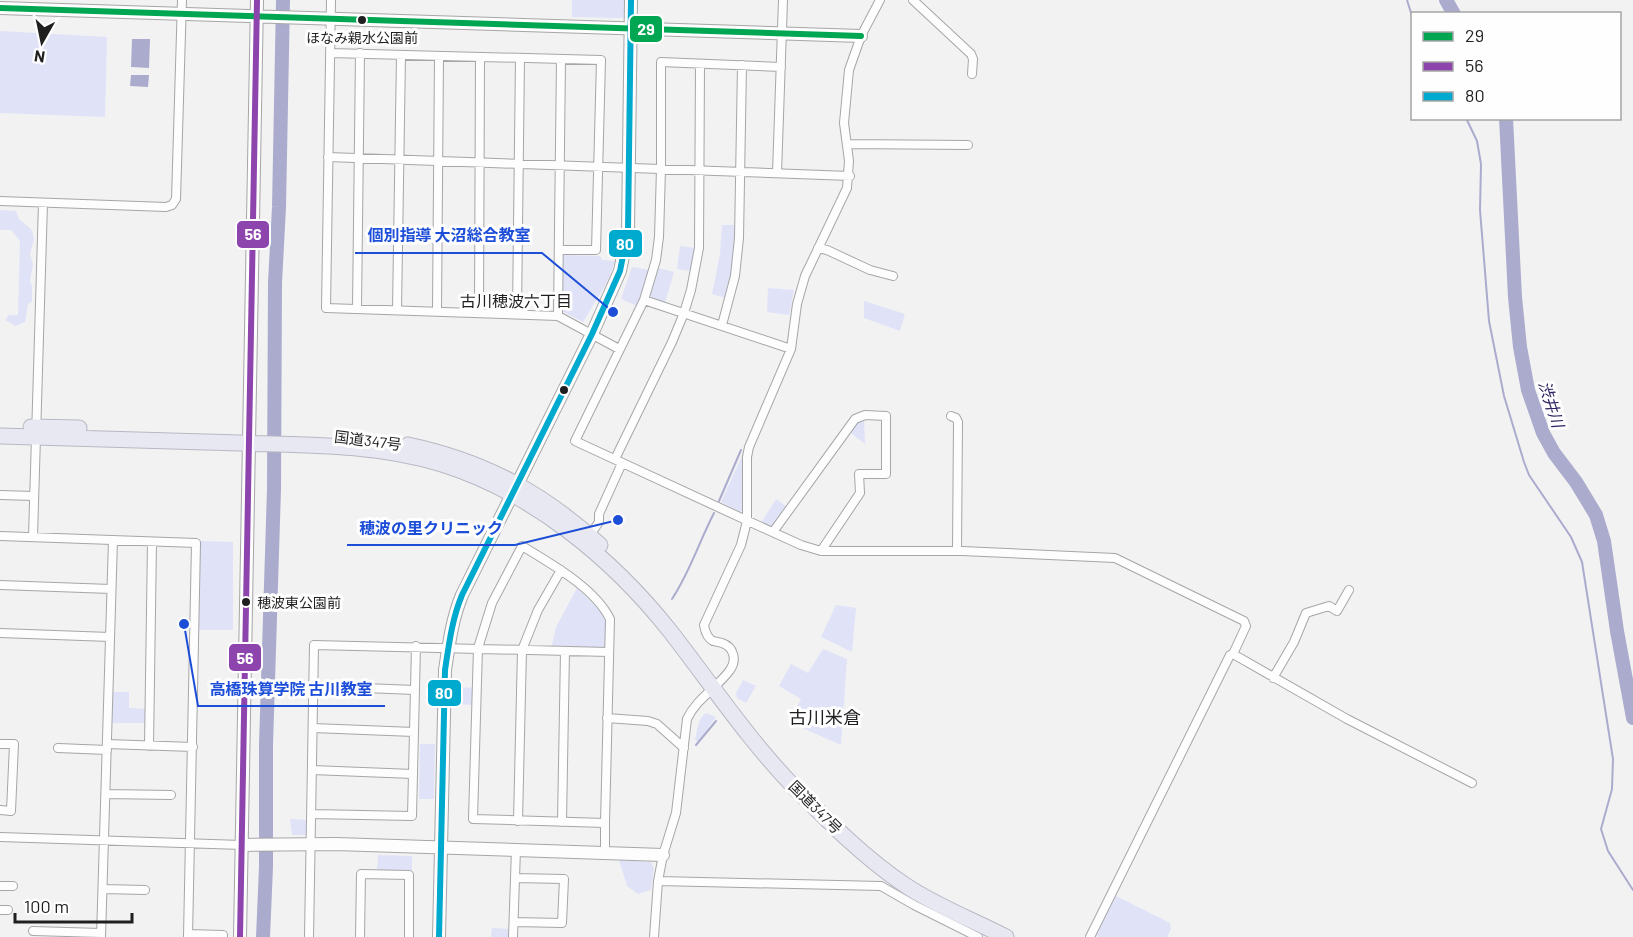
<svg xmlns="http://www.w3.org/2000/svg" width="1633" height="937" font-family="Barlow,'Noto Sans JP',sans-serif">
	<style>
		.green { fill: #e0e2f8 }
		.water { fill: #ababce }
		.lines { fill: none; stroke-linecap: round; stroke-linejoin: round }
		.stream { stroke: #ababce; stroke-width: 2 }
		.river { stroke: #ababce; stroke-width: 14 }
		.street-casing { stroke: #a6a6a7; stroke-width: 10 }
		.secondary-casing { stroke: #a6a6a7; stroke-width: 14 }
		.highway-casing { stroke: #b8b8c3; stroke-width: 17 }
		.street { stroke: #fdfdfd; stroke-width: 8 }
		.secondary { stroke: #fdfdfd; stroke-width: 12 }
		.highway { stroke: #e8e8f2; stroke-width: 15 }
		.bus-1-casing { stroke: #fefeff; stroke-width: 10 }
		.bus-2-casing { stroke: #fefeff; stroke-width: 10 }
		.bus-3-casing { stroke: #fefeff; stroke-width: 10 }
		.bus-1 { stroke: #00a651; stroke-width: 6 }
		.bus-2 { stroke: #8e44ad; stroke-width: 6 }
		.bus-3 { stroke: #00a9ce; stroke-width: 6 }
		.bus-dot { fill: #1f1f20; stroke: #fefeff; stroke-width: 2 }
		.labels { text-anchor: middle; dominant-baseline: central; stroke-width: 6; stroke-linejoin: round; paint-order: stroke }
		.bus-label { font-size: 14px; fill: #1f1f20; stroke: #fefeff }
		.street-label { font-size: 15px; fill: #1f1f20; stroke: #fefeff }
		.neighbourhood-label { font-size: 16px; fill: #1f1f20; stroke: #fefeff }
		.water-label { font-size: 16px; font-style: italic; fill: #2c2561; stroke: #fefeff }
		.quarter-label { font-size: 18px; fill: #1f1f20; stroke: #fefeff }
		.leader { fill: none; stroke: #1d4ed8; stroke-width: 2 }
		.callout-dot { fill: #1d4ed8; stroke: #fefeff; stroke-width: 2 }
		.callout-label { font-size: 16px; text-anchor: middle; font-weight: bold; fill: #1d4ed8; stroke: #fefeff; stroke-width: 6; stroke-linejoin: round; paint-order: stroke }
		.line-badge { stroke: #fefeff; stroke-width: 2 }
		.badge-label { font-size: 16px; text-anchor: middle; font-weight: bold; fill: #fff }
	</style>
	<rect width="100%" height="100%" fill="#f2f2f3"/>
	<path class="green" d="M 572,0 L 626,0 L 626,15 L 622,18 L 572,17 Z
		M 0,31 L 107,37 L 105,117 L 0,113 Z
		M 0,210 L 16,211 L 19,219 L 31,229 L 33,234 L 34,239 L 30,254 L 33,264 L 30,281 L 32,286 L 32,301 L 28,304 L 25,322 L 16,326 L 5,320 L 9,315 L 18,315 L 20,241 L 11,230 L 0,230 Z
		M 722,225 L 736,225 L 733,272 L 726,298 L 712,294 L 720,254 Z
		M 680,246 L 695,248 L 691,271 L 677,269 Z
		M 563,255 L 600,256 L 602,260 L 615,261 L 608,281 L 583,322 L 561,311 Z
		M 632,267 L 650,270 L 637,306 L 621,299 Z
		M 658,268 L 674,272 L 665,303 L 652,299 L 650,293 Z
		M 768,288 L 794,290 L 789,315 L 767,312 Z
		M 864,301 L 905,314 L 900,331 L 864,318 Z
		M 864,419 L 865,444 L 851,433 L 859,422 Z
		M 743,454 L 744,509 L 740,512 L 721,502 Z
		M 776,499 L 787,507 L 771,528 L 761,523 Z
		M 199,541 L 233,542 L 233,630 L 198,630 Z
		M 577,588 L 607,618 L 608,645 L 603,650 L 551,649 L 556,627 Z
		M 836,605 L 856,608 L 852,652 L 821,637 Z
		M 823,649 L 847,659 L 841,745 L 789,722 L 801,699 L 779,686 L 791,664 L 808,673 Z
		M 743,680 L 756,686 L 746,703 L 737,698 L 736,693 Z
		M 456,687 L 474,688 L 473,705 L 456,704 Z
		M 112,692 L 129,692 L 129,708 L 146,709 L 146,723 L 111,723 Z
		M 706,713 L 716,717 L 698,742 L 695,740 C 697,731 698,718 706,713 Z
		M 420,744 L 435,744 L 434,799 L 419,799 Z
		M 290,819 L 309,820 L 309,832 L 305,835 L 292,835 Z
		M 378,855 L 412,856 L 412,873 L 377,872 Z
		M 619,860 L 651,862 L 654,868 L 651,890 L 638,894 L 627,886 Z
		M 1114,895 L 1170,923 L 1171,929 L 1167,937 L 1099,937 L 1095,935 Z
		M 492,928 L 511,929 L 511,937 L 491,937 Z"/>
	<path class="water" d="M 132,39 L 150,39 L 149,68 L 131,67 Z
		M 131,75 L 149,75 L 148,87 L 130,86 Z"/>
	<g class="lines">
		<path class="stream" d="M 1407,0 L 1412,16
			M 1466,118 L 1477,141 L 1481,164 L 1480,210 L 1489,321 L 1504,396 L 1524,462 L 1529,475 L 1571,537 L 1582,562 L 1613,759 L 1612,789 L 1601,829 L 1608,851 L 1633,890
			M 719,501 L 741,450
			M 672,599 C 690,572 699,542 714,513
			M 696,745 L 716,721"/>
		<path class="river" d="M 1446,0 L 1454,14
			M 1506,118 L 1515,297 L 1520,347 L 1528,390 L 1543,433 L 1554,453 L 1576,482 L 1596,515 L 1604,541 L 1617,631 L 1633,718
			M 263,937 L 266,867 L 266,745 L 274,489 L 275,283 L 279,207 L 283,0"/>
		<defs>
			<path id="street" d="M 331,0 L 326,308 L 558,316 L 619,349
				M 913,0 L 971,54 L 973,59 L 972,74
				M 330,53 L 601,60 L 596,250 L 559,250
				M 781,67 L 661,62 L 661,169 L 659,237 L 656,260 L 644,300 L 575,441 L 759,526 L 801,545 L 821,551 L 962,551 L 1115,558 L 1244,621 L 1246,626 L 1233,654 L 1347,719 L 1472,783
				M 847,144 L 968,145
				M 328,157 L 850,176
				M 777,173 L 783,0
				M 0,201 L 166,207 L 172,205 L 176,199 L 182,0
				M 818,248 L 827,250 L 870,270 L 893,276
				M 644,300 L 791,349
				M 357,309 L 360,53
				M 397,310 L 401,55
				M 437,311 L 439,56
				M 479,312 L 480,57
				M 517,313 L 520,58
				M 558,316 L 561,59
				M 722,325 L 735,276 L 739,238 L 742,65
				M 951,416 L 956,418 L 958,422 L 957,551
				M 615,459 L 672,342 L 684,313 L 691,290 L 699,248 L 700,64
				M 0,495 L 34,496
				M 773,532 L 855,419 L 865,415 L 886,416 L 886,474 L 859,474 L 860,493 L 821,551
				M 590,535 L 599,522 L 599,514 L 622,463
				M 0,536 L 196,543 L 188,937
				M 33,537 L 43,203
				M 522,546 C 550,563 595,588 610,619 L 605,823 L 473,819 L 478,648 L 492,603 Z
				M 0,585 L 111,589
				M 0,633 L 110,637
				M 1273,678 L 1294,642 L 1306,613 L 1329,606 L 1337,611 L 1349,590
				M 314,686 L 415,690
				M 607,718 L 648,721 L 657,724 L 684,748
				M 313,728 L 414,732
				M 0,744 L 14,744 L 11,811 L 0,810
				M 107,744 L 193,747
				M 149,746 L 152,542
				M 58,748 L 107,750
				M 312,770 L 413,774
				M 106,794 L 171,795
				M 311,814 L 412,816 L 416,646
				M 518,821 L 522,650 L 538,610 L 561,570
				M 562,822 L 565,651
				M 605,823 L 605,851
				M 0,837 L 242,845
				M 658,881 L 881,886 L 914,905 L 978,937
				M 0,886 L 13,886
				M 103,889 L 145,890
				M 0,910 L 8,910
				M 514,922 L 562,923 L 564,879 L 515,878
				M 33,931 L 101,933
				M 188,934 L 223,935 L 223,937
				M 101,937 L 113,540
				M 309,937 L 314,645 L 609,652
				M 360,937 L 361,874 L 409,875 L 409,937
				M 513,937 L 516,849
				M 654,937 L 658,881 L 663,855 L 676,813 L 687,719 C 697,698 717,688 730,670 C 737,660 734,647 722,643 C 722,643 714,641 713,641 C 707,638 705,631 704,625 L 741,545 L 747,521 L 747,457 L 749,447 L 791,349 L 797,304 L 805,276 L 847,188 L 849,161 L 844,123 L 849,70 L 861,36 L 880,0
				M 1090,937 L 1230,655 L 1233,654"/>
			<path id="secondary" d="M 0,8 L 861,36
				M 242,845 L 336,844 L 663,855
				M 240,937 L 257,0
				M 439,937 L 445,670 C 449,644 452,619 462,595 L 592,334 L 620,271 L 628,231 L 631,0"/>
			<path id="highway" d="M 31,427 L 79,428
				M 0,436 C 80,438 160,440 240,443 C 307,445 376,444 442,464 C 532,492 612,558 670,631 C 712,685 749,741 797,790 C 831,824 866,859 905,885 C 936,906 973,920 1006,937
				M 408,445 C 484,461 543,493 600,545"/>
		</defs>
		<use href="#street" class="street-casing"/>
		<use href="#secondary" class="secondary-casing"/>
		<use href="#highway" class="highway-casing"/>
		<use href="#street" class="street"/>
		<use href="#secondary" class="secondary"/>
		<use href="#highway" class="highway"/>
		<defs>
			<path id="bus-1" d="M 0,8 L 861,36"/>
			<path id="bus-2" d="M 240,937 L 257,0"/>
			<path id="bus-3" d="M 439,937 L 445,670 C 449,644 452,619 462,595 L 592,334 L 620,271 L 628,231 L 631,0"/>
		</defs>
		<use href="#bus-1" class="bus-1-casing"/>
		<use href="#bus-2" class="bus-2-casing"/>
		<use href="#bus-3" class="bus-3-casing"/>
		<use href="#bus-1" class="bus-1"/>
		<use href="#bus-2" class="bus-2"/>
		<use href="#bus-3" class="bus-3"/>
	</g>
	<g class="bus-dot">
		<circle cx="362" cy="20" r="5"/>
		<circle cx="564" cy="390" r="5"/>
		<circle cx="246" cy="602" r="5"/>
	</g>
	<g class="labels">
		<g class="bus-label">
			<text x="362" y="37">ほなみ親水公園前</text>
			<text x="257" y="602" text-anchor="start">穂波東公園前</text>
		</g>
		<g class="street-label">
			<text transform="translate(368 440) rotate(7)">国道347号</text>
			<text transform="translate(816 807) rotate(45)">国道347号</text>
		</g>
		<g class="neighbourhood-label">
			<text x="516" y="300">古川穂波六丁目</text>
		</g>
		<g class="water-label">
			<text transform="translate(1552 404) rotate(72)">渋井川</text>
		</g>
		<g class="quarter-label">
			<text x="825" y="717">古川米倉</text>
		</g>
	</g>
	<path class="leader" d="M613 312L542 253H355M618 520L515 545H347M184 624L198 706H385"/>
	<g class="callout-dot">
		<circle cx="613" cy="312" r="6"/>
		<circle cx="618" cy="520" r="6"/>
		<circle cx="184" cy="624" r="6"/>
	</g>
	<g class="callout-label">
		<text x="449" y="241">個別指導 大沼総合教室</text>
		<text x="431" y="534">穂波の里クリニック</text>
		<text x="291" y="695">高橋珠算学院 古川教室</text>
	</g>
	<g class="line-badge">
		<rect x="629" y="15" width="34" height="28" rx="6" fill="#00a651"/>
		<rect x="236" y="220" width="34" height="29" rx="6" fill="#8e44ad"/>
		<rect x="608" y="229" width="35" height="29" rx="6" fill="#00a9ce"/>
		<rect x="228" y="643" width="34" height="29" rx="6" fill="#8e44ad"/>
		<rect x="427" y="679" width="35" height="28" rx="6" fill="#00a9ce"/>
	</g>
	<g class="badge-label">
		<text x="646" y="35">29</text>
		<text x="253" y="240">56</text>
		<text x="625" y="250">80</text>
		<text x="245" y="664">56</text>
		<text x="444" y="699">80</text>
	</g>
	<rect x="1411" y="12" width="210" height="108" fill="#fefeff" stroke="#a5a5a6" stroke-width="1.5"/>
	<rect x="1423" y="32" width="30" height="9" fill="#00a651" stroke="#a5a5a6" stroke-width="1.5"/>
	<text x="1465" y="42" font-size="18" fill="#1f1f20">29</text>
	<rect x="1423" y="62" width="30" height="9" fill="#8e44ad" stroke="#a5a5a6" stroke-width="1.5"/>
	<text x="1465" y="72" font-size="18" fill="#1f1f20">56</text>
	<rect x="1423" y="92" width="30" height="9" fill="#00a9ce" stroke="#a5a5a6" stroke-width="1.5"/>
	<text x="1465" y="102" font-size="18" fill="#1f1f20">80</text>
	<g transform="translate(42 42) rotate(189)" stroke="#fefeff" stroke-width="4.5" paint-order="stroke">
	<path d="M0-4.5L10 22L0 15L-10 22Z" fill="#1f1f20"/>
	<text y="-9" font-size="16" font-weight="bold" text-anchor="middle" fill="#1f1f20">N</text>
	</g>
	<path d="M15 913v9h117v-9" fill="none" stroke="#1f1f20" stroke-width="3"/>
	<text x="24" y="913" font-size="18" fill="#1f1f20" stroke="#fefeff" stroke-width="4.5" paint-order="stroke">100 m</text>
</svg>
